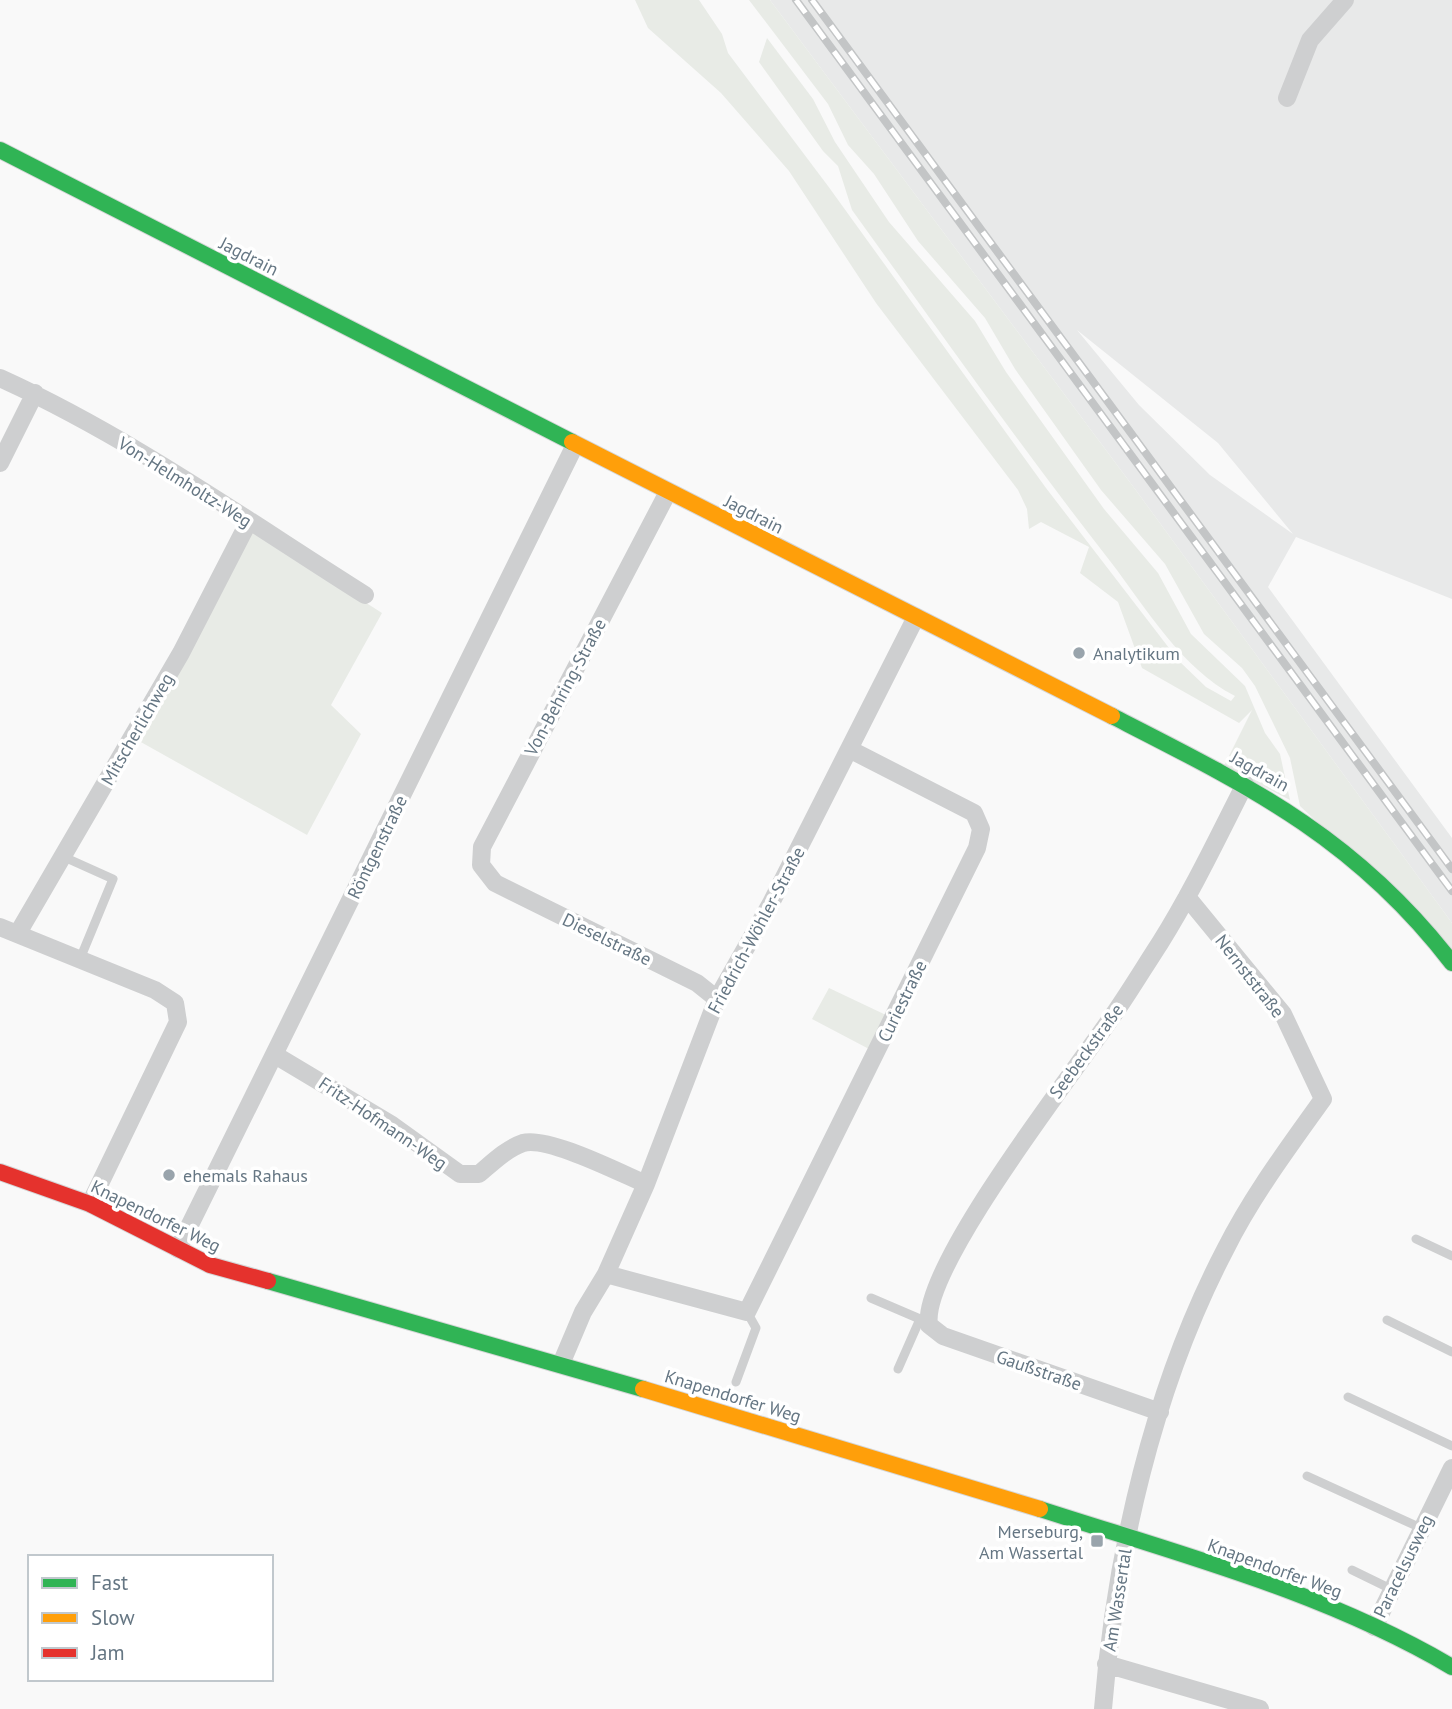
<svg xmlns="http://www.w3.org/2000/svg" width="1452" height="1709" font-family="'PT Sans',sans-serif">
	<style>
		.built { fill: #e8e9e9; fill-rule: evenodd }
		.green { fill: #e8ebe6 }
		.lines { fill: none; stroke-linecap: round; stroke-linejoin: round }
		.fast-casing { stroke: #d5d6d7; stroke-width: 18 }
		.slow-casing { stroke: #d5d6d7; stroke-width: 18 }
		.jam-casing { stroke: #d5d6d7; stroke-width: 18 }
		.lane { stroke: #cecfd0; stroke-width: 9 }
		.street { stroke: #cecfd0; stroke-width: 18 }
		.fast { stroke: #30b455; stroke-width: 16 }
		.slow { stroke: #ff9f0a; stroke-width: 16 }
		.jam { stroke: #e5322d; stroke-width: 16 }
		.rail-casing { stroke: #c3c5c6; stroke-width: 8 }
		.rail { stroke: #fff; stroke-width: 5; stroke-dasharray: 16; stroke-linecap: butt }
		.poi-dot { fill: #99a4ac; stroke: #fff; stroke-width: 2.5 }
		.labels { text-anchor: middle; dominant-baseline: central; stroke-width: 7; stroke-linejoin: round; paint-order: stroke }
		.street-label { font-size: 18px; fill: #657683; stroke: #fff }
		.poi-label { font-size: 18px; fill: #657683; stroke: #fff; text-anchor: start }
	</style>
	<rect width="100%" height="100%" fill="#f9f9f9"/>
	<path class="built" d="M 770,0 L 1452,0 L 1452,599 L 1296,537 L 1268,587 L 1452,838 L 1452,923 L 1135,489 ZM 1077,330 L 1218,443 L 1293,534 L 1210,475 L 1139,405 Z"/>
	<path class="green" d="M 635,0 L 699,0 L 722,34 L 728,53 L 828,186 L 1046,488 L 1179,661 L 1206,687 L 1231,701 L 1235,696 C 1181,668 1147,609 1110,561 C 1021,447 937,328 852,210 L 838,166 L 823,151 L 759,62 L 767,38 L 813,99 L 835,142 L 889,222 L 975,321 L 1006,372 L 1104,509 L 1158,573 L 1191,634 L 1245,686 L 1265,733 L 1280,754 L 1290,800 L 1224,766 L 1252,710 L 1239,723 L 1142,668 L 1118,602 L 1080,573 L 1089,547 L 1041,522 L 1029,529 L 1027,509 L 1018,490 L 876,303 L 789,171 L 721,93 L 648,28 Z
		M 749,0 L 770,0 L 1135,489 L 1452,923 L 1452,949 L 1300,806 L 1290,758 L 1255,686 L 1242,668 L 1204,634 L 1165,564 L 1101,490 L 1015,369 L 985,318 L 918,241 L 874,174 L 848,145 L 828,104 Z
		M 252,530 L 382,613 L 331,705 L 361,734 L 307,835 L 139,741 Z
		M 829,988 L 886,1015 L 869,1049 L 812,1019 Z"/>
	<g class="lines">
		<defs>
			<path id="fast" d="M 0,150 L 572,442
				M 1112,716 C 1249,786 1355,837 1452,963
				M 268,1281 L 643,1389
				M 1040,1509 C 1179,1554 1325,1592 1452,1667"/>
			<path id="slow" d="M 572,442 L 1112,716
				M 643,1389 L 1040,1509"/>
			<path id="jam" d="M 0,1172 L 90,1204 L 210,1265 L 268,1281"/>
		</defs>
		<use href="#fast" class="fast-casing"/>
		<use href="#slow" class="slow-casing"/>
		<use href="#jam" class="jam-casing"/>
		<path class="lane" d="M 64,857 L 113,879 L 80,959
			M 1416,1239 L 1452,1256
			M 871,1298 L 920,1319
			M 1387,1320 L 1452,1352
			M 898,1369 L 920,1319 L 928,1317
			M 736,1382 L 756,1328 L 747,1312
			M 1348,1397 L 1452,1446
			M 1307,1476 L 1421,1528
			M 1352,1570 L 1391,1589"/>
		<path class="street" d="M 1287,98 L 1310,40 L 1345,0
			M 0,378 C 128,436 246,520 365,595
			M 0,463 L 35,393
			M 668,492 L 482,847 L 481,865 L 495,883 L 697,983 L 717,999
			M 0,927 L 155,990 L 175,1003 L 178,1022 L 90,1204
			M 18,933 L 181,653 L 249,521
			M 275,1055 L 392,1125 L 460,1174 L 479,1174 C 492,1163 506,1149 523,1143 C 548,1136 620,1173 646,1184
			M 178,1249 L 575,445
			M 606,1274 L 747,1312 L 977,848 L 981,829 L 974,813 L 849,749
			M 561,1364 L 583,1312 L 606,1274 L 646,1184 L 717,999 L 770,905 L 916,617
			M 1160,1412 L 943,1336 L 929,1325 C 920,1268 1077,1069 1114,1014 C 1130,991 1145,966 1160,943 C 1192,892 1218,837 1245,784
			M 1374,1627 L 1452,1468
			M 1106,1664 L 1260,1709
			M 1103,1709 C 1115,1555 1153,1388 1225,1250 C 1252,1196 1288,1148 1323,1099 L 1283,1014 L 1187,897"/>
		<use href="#fast" class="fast"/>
		<use href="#slow" class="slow"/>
		<use href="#jam" class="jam"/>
		<defs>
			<path id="rail" d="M 796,0 L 1452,891
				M 812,0 L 1452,869"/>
		</defs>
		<use href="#rail" class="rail-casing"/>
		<use href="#rail" class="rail"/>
	</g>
	<g class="poi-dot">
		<circle cx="1079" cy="653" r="7"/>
		<circle cx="169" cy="1175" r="7"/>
		<rect x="1090" y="1534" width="14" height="14" rx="3.5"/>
	</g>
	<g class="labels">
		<g class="street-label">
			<text transform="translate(249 256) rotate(27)">Jagdrain</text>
			<text transform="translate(185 482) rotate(32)">Von-Helmholtz-Weg</text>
			<text transform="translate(754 514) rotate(27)">Jagdrain</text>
			<text transform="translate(565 687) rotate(-62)">Von-Behring-Straße</text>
			<text transform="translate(137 729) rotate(-60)">Mitscherlichweg</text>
			<text transform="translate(1260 771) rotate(29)">Jagdrain</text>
			<text transform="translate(377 847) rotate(-64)">Röntgenstraße</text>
			<text transform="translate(756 930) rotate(-62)">Friedrich-Wöhler-Straße</text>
			<text transform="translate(607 939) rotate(26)">Dieselstraße</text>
			<text transform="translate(1250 976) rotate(52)">Nernststraße</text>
			<text transform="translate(902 1001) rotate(-64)">Curiestraße</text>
			<text transform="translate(1086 1051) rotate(-54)">Seebeckstraße</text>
			<text transform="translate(383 1123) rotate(34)">Fritz-Hofmann-Weg</text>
			<text transform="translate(156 1216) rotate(26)">Knapendorfer Weg</text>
			<text transform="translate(1039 1370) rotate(19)">Gaußstraße</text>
			<text transform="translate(733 1396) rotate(17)">Knapendorfer Weg</text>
			<text transform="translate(1403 1566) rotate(-64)">Paracelsusweg</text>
			<text transform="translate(1275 1568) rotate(20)">Knapendorfer Weg</text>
			<text transform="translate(1117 1600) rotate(-81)">Am Wassertal</text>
		</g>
		<g class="poi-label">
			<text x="1093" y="653">Analytikum</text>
			<text x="183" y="1175">ehemals Rahaus</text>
			<text x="1083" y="1531" text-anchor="end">Merseburg,<tspan x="1083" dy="21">Am Wassertal</tspan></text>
		</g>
	</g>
	<rect x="28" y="1555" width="245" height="126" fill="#ffffff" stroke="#c1c8cd" stroke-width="2"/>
	<rect x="42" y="1578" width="35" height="10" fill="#30b455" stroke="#c1c8cd" stroke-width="2"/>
	<text x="91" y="1590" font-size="21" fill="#657683">Fast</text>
	<rect x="42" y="1613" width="35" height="10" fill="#ff9f0a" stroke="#c1c8cd" stroke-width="2"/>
	<text x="91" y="1625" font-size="21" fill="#657683">Slow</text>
	<rect x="42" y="1648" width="35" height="10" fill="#e5322d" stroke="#c1c8cd" stroke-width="2"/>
	<text x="91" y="1660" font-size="21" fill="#657683">Jam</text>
</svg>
